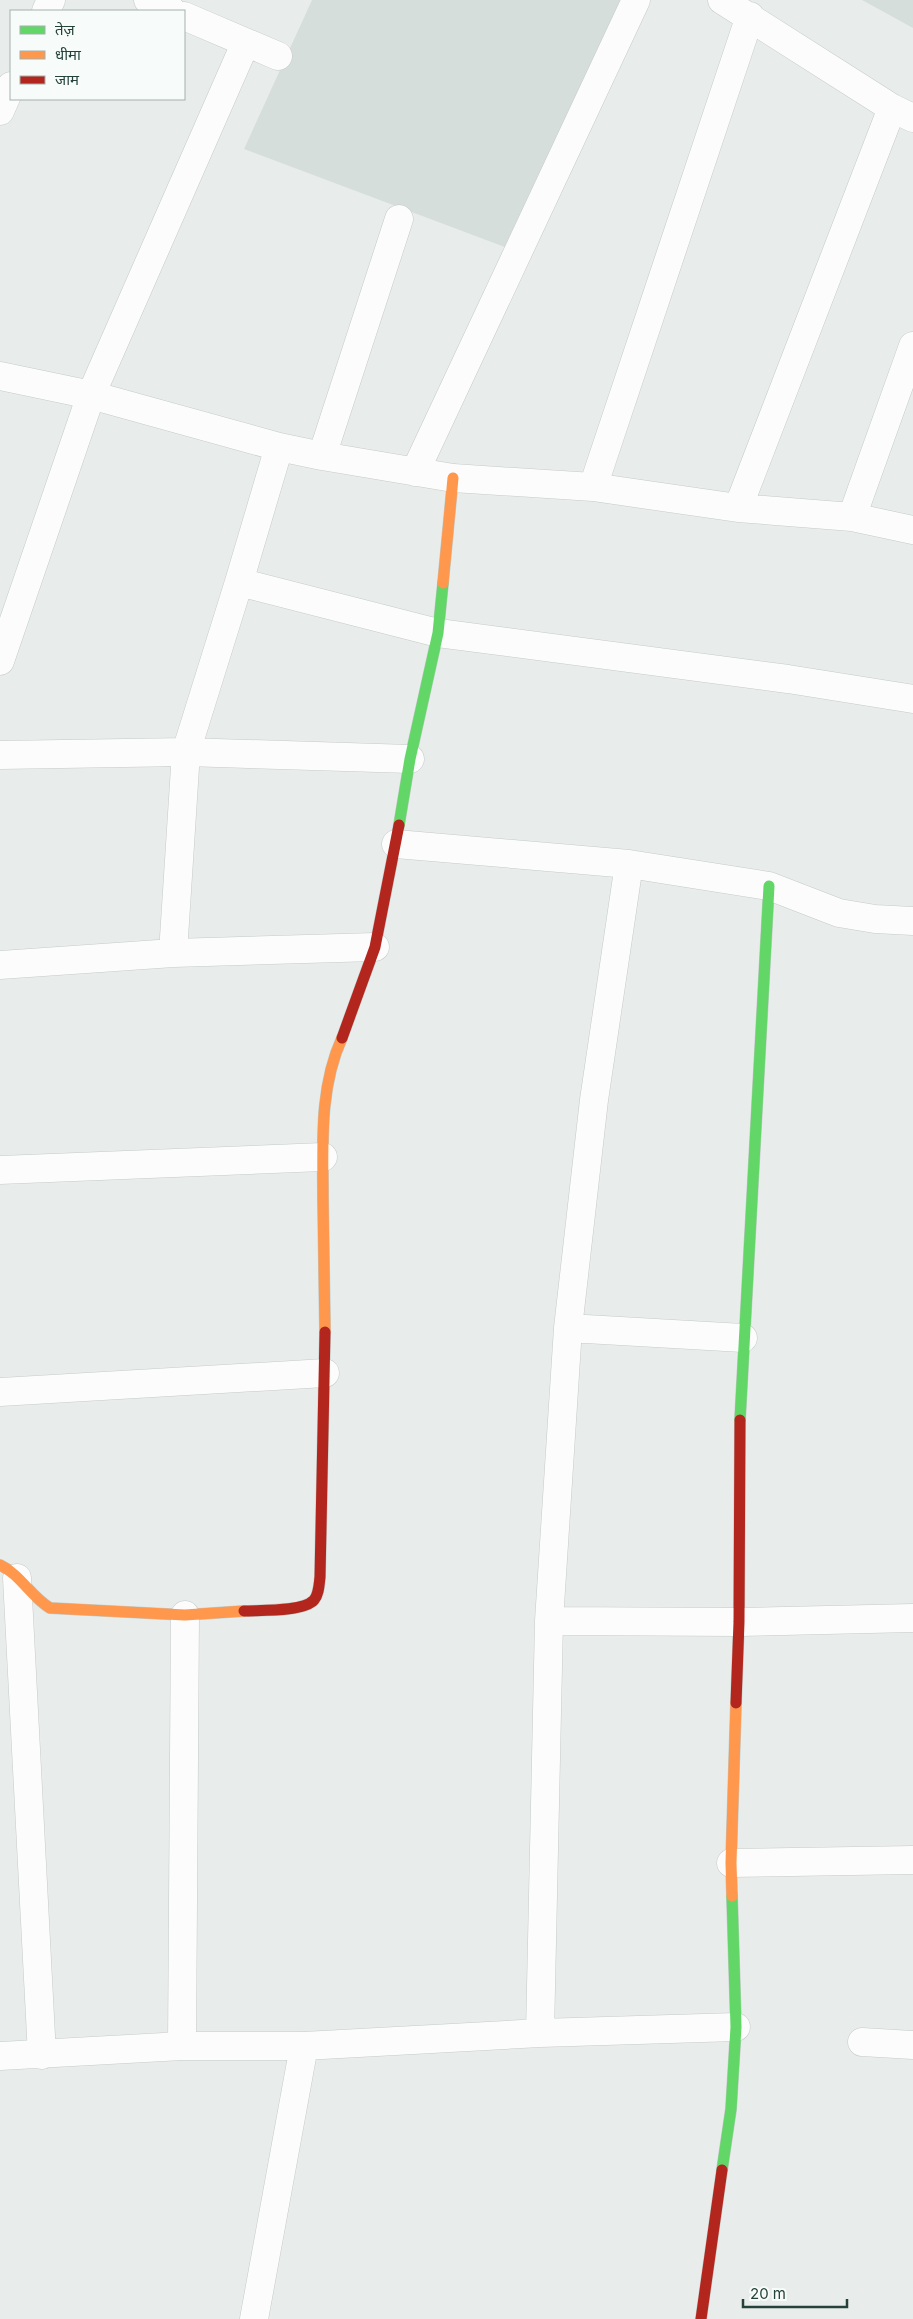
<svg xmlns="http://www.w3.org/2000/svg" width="913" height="2319" font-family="Inter,'Noto Sans Devanagari',sans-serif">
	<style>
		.built { fill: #d6dedb }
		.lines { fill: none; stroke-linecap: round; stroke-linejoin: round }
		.street-casing { stroke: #c5cac8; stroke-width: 29 }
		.fast-casing { stroke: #c3cbc8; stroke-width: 12 }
		.slow-casing { stroke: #c3cbc8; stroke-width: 12 }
		.jam-casing { stroke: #c3cbc8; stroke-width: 12 }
		.street { stroke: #fcfcfc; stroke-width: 28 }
		.fast { stroke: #63d668; stroke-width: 11 }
		.slow { stroke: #ff974d; stroke-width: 11 }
		.jam { stroke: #b3261e; stroke-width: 11 }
	</style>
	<rect width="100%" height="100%" fill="#e8edeb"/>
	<path class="built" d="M 312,0 L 627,0 L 510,249 L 244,149 Z
		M 862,0 L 913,0 L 913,28 Z"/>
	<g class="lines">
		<defs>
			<path id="street" d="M 148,0 L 172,11
				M 722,0 L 892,108 L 913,118
				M 46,11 L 51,0
				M 184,16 L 278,56
				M 0,111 L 11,86
				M 0,376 L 91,395 L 279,447 L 322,456 L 453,478 L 593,487 L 738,508 L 852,517 L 913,530
				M 322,456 L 399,219
				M 415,472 L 636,0
				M 593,487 L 750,16
				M 738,508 L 892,108
				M 852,517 L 913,346
				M 239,582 L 438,633 L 788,679 L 913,699
				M 0,661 L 91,395 L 245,44
				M 0,755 L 186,752 L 410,759
				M 396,844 L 629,864 L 769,886 L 839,913 L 875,919 L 913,921
				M 173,953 L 186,752 L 239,582 L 279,447
				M 0,965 L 173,953 L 375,947
				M 0,1170 L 323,1157
				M 568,1328 L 743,1338
				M 0,1392 L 325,1373
				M 17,1578 L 42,2055
				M 549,1621 L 739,1622 L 913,1618
				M 731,1863 L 913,1860
				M 540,2033 L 549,1621 L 568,1328 L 594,1100 L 629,864
				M 862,2042 L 913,2045
				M 182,2046 L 185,1615
				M 0,2056 L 182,2046 L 304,2046 L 540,2033 L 736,2027
				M 254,2319 L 304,2046"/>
			<path id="fast" d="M 399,825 L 410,759 L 438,633 L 443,583
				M 740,1420 L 769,886
				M 722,2170 L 731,2109 L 736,2027 L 732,1896"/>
			<path id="slow" d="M 443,583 L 453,478
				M 325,1332 C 324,1288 324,1243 323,1199 C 323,1144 319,1088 342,1038
				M 0,1565 C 21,1575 30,1596 50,1608 L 185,1615 L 244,1611
				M 732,1896 L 731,1863 L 736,1703"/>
			<path id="jam" d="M 342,1038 L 375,947 L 399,825
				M 244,1611 C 261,1610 303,1612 314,1600 C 319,1594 319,1585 320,1577 L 325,1332
				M 736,1703 L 739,1622 L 740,1420
				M 701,2319 L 722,2170"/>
		</defs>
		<use href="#street" class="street-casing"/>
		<use href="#fast" class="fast-casing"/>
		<use href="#slow" class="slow-casing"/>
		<use href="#jam" class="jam-casing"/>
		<use href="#street" class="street"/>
		<use href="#fast" class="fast"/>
		<use href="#slow" class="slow"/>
		<use href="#jam" class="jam"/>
	</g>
	<rect x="10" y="10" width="175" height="90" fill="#f7fbf9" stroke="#a3b1ad"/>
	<rect x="20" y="26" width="25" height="8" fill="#63d668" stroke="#a3b1ad"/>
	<text x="55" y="35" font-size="15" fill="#24423a">तेज़</text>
	<rect x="20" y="51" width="25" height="8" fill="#ff974d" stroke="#a3b1ad"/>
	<text x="55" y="60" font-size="15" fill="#24423a">धीमा</text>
	<rect x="20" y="76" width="25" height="8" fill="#b3261e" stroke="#a3b1ad"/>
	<text x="55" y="85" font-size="15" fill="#24423a">जाम</text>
	<path d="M743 2299v8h104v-8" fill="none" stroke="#24423a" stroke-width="2.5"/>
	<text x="750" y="2299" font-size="15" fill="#24423a" stroke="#f7fbf9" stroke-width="4" paint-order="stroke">20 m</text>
</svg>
